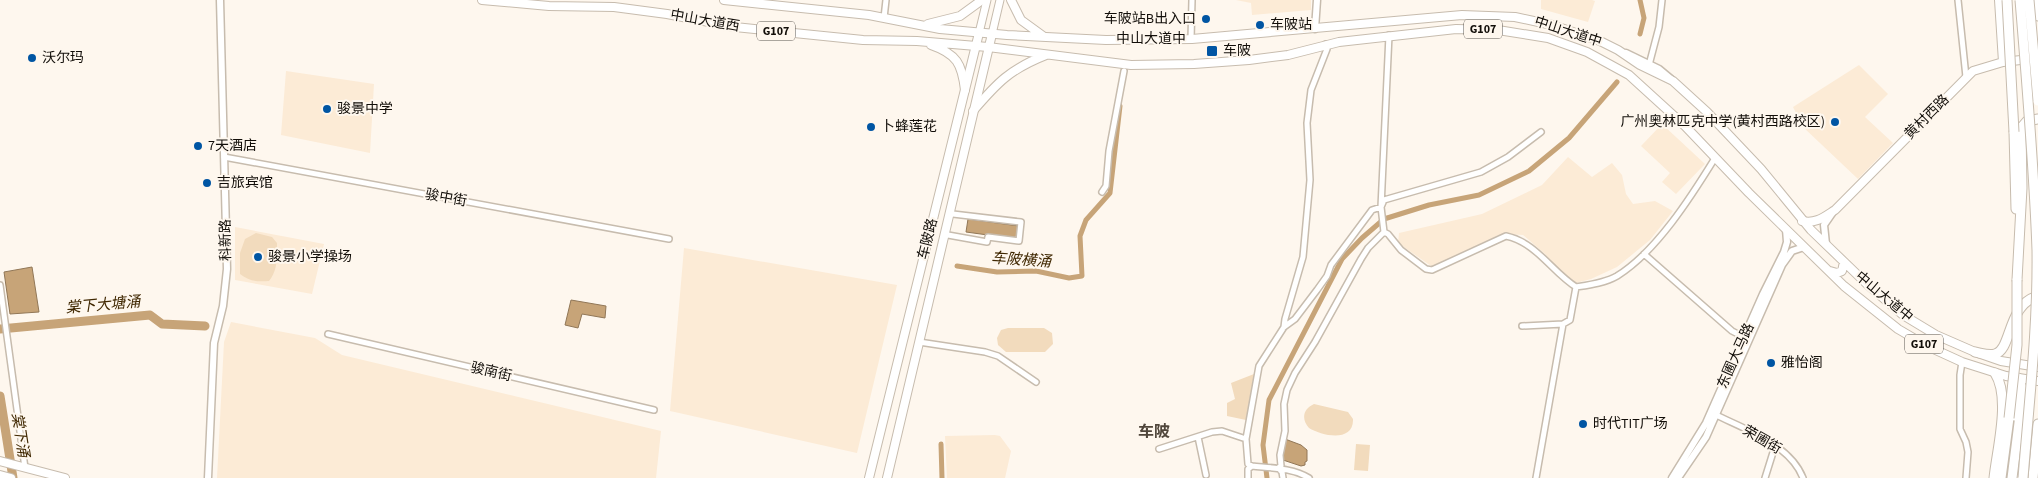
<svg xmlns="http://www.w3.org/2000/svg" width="2038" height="478" font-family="'Source Sans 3','Noto Sans SC',sans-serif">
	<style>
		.built { fill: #fcebd6 }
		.green { fill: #f2dbbd }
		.water { fill: #c7a478; stroke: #917757 }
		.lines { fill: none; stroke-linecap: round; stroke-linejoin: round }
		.canal { stroke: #c7a478; stroke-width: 5 }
		.river { stroke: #c7a478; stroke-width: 9 }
		.minor-casing { stroke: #c7bcae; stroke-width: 8 }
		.tertiary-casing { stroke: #c7bcae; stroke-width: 9 }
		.secondary-casing { stroke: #c7bcae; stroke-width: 9 }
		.primary-casing { stroke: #c7bcae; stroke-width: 10 }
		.trunk-casing { stroke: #c7bcae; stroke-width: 10 }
		.motorway-casing { stroke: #c7bcae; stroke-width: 11 }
		.minor { stroke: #fff; stroke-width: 5 }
		.tertiary { stroke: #fff; stroke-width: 6 }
		.secondary { stroke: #fff; stroke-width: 7 }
		.primary { stroke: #fff; stroke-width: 8 }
		.trunk { stroke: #fff; stroke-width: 8 }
		.motorway { stroke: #fff; stroke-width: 9 }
		.motorway-bridge-casing { stroke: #c7bcae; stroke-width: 11; stroke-linecap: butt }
		.motorway-bridge { stroke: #fff; stroke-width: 9 }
		.poi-dot { fill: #0055a3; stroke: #fef7ee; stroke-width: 2 }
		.labels { text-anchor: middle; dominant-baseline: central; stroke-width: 4; stroke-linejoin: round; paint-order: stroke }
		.shield { fill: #fef7ee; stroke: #59544e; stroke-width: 1 }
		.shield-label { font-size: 12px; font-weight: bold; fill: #120e09 }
		.poi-label { font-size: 14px; fill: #120e09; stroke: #fef7ee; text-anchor: start }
		.street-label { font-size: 14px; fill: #120e09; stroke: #fef7ee }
		.water-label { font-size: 15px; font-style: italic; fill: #402802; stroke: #fef7ee }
		.quarter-label { font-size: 16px; font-weight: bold; fill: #50463b; stroke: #fef7ee }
	</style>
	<rect width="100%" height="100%" fill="#fef7ee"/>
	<path class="built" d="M 1236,0 L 1311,0 L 1311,10 L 1252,15 L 1251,3 Z
		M 1541,0 L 1592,0 L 1595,1 L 1588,22 L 1541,9 Z
		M 1859,65 L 1888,94 L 1865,117 L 1893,143 L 1858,179 L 1803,127 L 1793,107 Z
		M 286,71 L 374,84 L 370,153 L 281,135 Z
		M 1662,124 L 1705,164 L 1676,194 L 1662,182 L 1670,173 L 1641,146 Z
		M 1568,157 L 1592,177 L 1612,163 L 1622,175 L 1626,194 L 1633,204 L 1655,201 L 1673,211 L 1650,240 L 1617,267 L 1591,279 L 1572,284 L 1564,278 L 1545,254 L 1523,235 L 1506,234 L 1434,268 L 1398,243 L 1399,233 L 1482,214 L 1542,185 Z
		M 235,227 L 324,244 L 312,294 L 235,280 Z
		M 684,248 L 897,285 L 857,453 L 670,411 Z
		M 231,322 L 315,338 L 342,355 L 661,431 L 656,478 L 217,478 L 224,342 Z
		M 995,435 L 1000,436 L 1011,451 L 1005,478 L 947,478 L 945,436 Z"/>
	<path class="green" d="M 256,233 L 272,237 L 277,243 C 277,257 278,270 269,281 C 256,282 249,281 240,274 L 240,253 L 245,239 Z
		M 1008,328 L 1044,328 L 1052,333 L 1053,344 L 1045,352 L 1006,352 L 998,345 L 997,338 L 1001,330 Z
		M 1254,374 L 1246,420 L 1227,416 L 1227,403 L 1235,399 L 1231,383 Z
		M 1314,404 L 1348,412 L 1353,419 C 1354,443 1322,436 1309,428 C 1301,419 1303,409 1314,404 Z
		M 1356,444 L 1370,445 L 1368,471 L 1354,470 Z"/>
	<path class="water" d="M 968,219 L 1019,226 L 1017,239 L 966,232 Z
		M 32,267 L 39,312 L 10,314 L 4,272 Z
		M 571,300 L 606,306 L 605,318 L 582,314 L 578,328 L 565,325 Z
		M 1285,439 L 1301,445 L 1307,450 L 1307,461 L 1305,462 L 1305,465 L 1301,466 L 1283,460 L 1282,454 Z"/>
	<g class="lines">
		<path class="canal" d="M 1640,34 L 1644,18 L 1640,0
			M 957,266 L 997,272 L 1036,271 L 1069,278 L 1082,276 L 1080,236 L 1086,220 L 1110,193 L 1120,106
			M 941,444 L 942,478
			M 1267,478 L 1263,445 L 1269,400 L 1342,259 L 1362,238 L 1384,219 L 1429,205 L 1479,195 L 1529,171 L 1569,138 L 1617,82"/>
		<path class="river" d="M 0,329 L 150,315 L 162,324 L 205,326
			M 0,396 L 13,478"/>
		<defs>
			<path id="minor" d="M 1958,0 L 1966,77
				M 884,18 L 886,0
				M 1389,35 L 1381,207 L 1384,232 L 1388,234 L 1401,250 L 1426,269 L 1432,270 L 1506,236 C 1536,242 1552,272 1576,287 C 1589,285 1605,283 1617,276 C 1656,252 1691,197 1715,158
				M 1191,39 L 1192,0
				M 1649,65 L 1659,27 L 1662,0
				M 224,157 L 669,239
				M 1102,192 L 1106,186 L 1109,151 L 1124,71
				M 948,235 L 987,242 L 988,237 L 1019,241 L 1021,222 L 953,214
				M 1644,254 L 1732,331 L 1744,337
				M 0,285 L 25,468
				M 1522,326 L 1563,324 L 1570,320 L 1576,287
				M 1284,327 L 1285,319 L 1303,257 L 1310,180 L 1307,123 L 1311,90 L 1327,49 L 1326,44
				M 328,334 L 654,410
				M 919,342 L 985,352 L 998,356 L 1036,382
				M 1962,362 L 1960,375 L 1960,429 L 1966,442 L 1968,452 L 1966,478
				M 1714,414 C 1744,429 1790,444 1803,478
				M 1198,437 L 1206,475
				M 1159,449 L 1212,432 L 1222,431 L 1246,439
				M 1252,466 C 1271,468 1293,468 1309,478
				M 1248,478 L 1248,469 L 1252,466 L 1248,464 L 1246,439 L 1259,366 L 1284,327 L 1295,319 L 1317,290 L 1327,276 L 1331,265 L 1372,210 L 1381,207 L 1384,200 L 1481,172 L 1508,157 L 1541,132
				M 1283,478 L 1282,472 L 1278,468 L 1281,466 L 1280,455 L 1285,431 L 1284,404 L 1287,390 L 1295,373 L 1315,342 L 1361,259 L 1368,248 L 1384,232
				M 1536,478 L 1563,324
				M 1765,478 L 1775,446"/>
			<path id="tertiary" d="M 1315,29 L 1317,0
				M 1626,53 L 1659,69 L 1671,79
				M 1826,244 L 1824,225 L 1833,212
				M 208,478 L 214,343 L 223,306 L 227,269 L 220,0
				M 1672,478 L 1706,423 L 1763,294 L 1784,252 L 1787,242 L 1786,229
				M 1678,478 L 1706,437 L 1782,265 L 1792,251 L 1804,247"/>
			<path id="secondary" d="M 979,33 L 987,0
				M 992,34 L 1000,0"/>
			<path id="primary" d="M 1999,0 L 2003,62
				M 1802,221 C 1816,224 1824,217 1835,210 L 1973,71 L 2003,62 L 2038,58
				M 0,461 L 65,478
				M 0,475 L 11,478
				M 869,478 L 979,33
				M 887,478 L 992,34"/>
			<path id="trunk" d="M 482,0 L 549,6 L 614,7 L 667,14 L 735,27 L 863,40 L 917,41 L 988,47 L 1131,65 L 1194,64 L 1249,60 L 1288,55 L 1339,42 L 1456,29 L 1498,30 L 1548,38 L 1587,52 L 1629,75 L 1685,126 L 1749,193 L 1844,286 L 1898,329 L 1927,346 L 1962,362 L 2006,376 L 2038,381
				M 724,0 L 869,15 L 940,29 L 1007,35 L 1106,40 L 1192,39 L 1462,15 L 1515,17 L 1552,25 L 1600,41 L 1618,50 L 1640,65 L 1673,81 L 1707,112 L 1761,169 L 1811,230 L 1868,285 L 1903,315 L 1936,335 L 1975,352 L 2001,361 L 2038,367
				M 1011,0 L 1021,20 L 1043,36
				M 928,24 L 960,16 L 982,0
				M 931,45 C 957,54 962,64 965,90
				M 973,111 C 997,83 1010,69 1046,55
				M 1830,271 L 1837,273 L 1842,271 L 1844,262"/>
			<path id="motorway" d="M 2035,0 L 2038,16
				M 2014,132 L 2016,209
				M 2017,280 L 2022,188 L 2021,128 L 2027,121 L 2038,119
				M 1975,352 C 1981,353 1989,356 1995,354 C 2012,350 2007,304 2038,296
				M 2015,386 L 2015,416
				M 1994,478 C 1997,449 2011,398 1995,373
				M 2001,478 L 2009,418
				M 2012,478 L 2022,399 L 2022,388 L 2018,378
				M 2033,478 L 2038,424"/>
		</defs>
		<use href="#minor" class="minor-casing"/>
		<use href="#tertiary" class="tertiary-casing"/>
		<use href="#secondary" class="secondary-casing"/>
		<use href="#primary" class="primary-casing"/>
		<use href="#trunk" class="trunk-casing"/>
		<use href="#motorway" class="motorway-casing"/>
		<use href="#minor" class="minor"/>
		<use href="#tertiary" class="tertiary"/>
		<use href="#secondary" class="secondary"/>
		<use href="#primary" class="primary"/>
		<use href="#trunk" class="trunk"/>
		<use href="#motorway" class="motorway"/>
		<defs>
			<path id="motorway-bridge" d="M 2007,0 L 2014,132
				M 2020,0 C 2027,83 2034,167 2037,250 C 2038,327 2029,402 2023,478
				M 2029,0 L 2038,101
				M 2009,418 L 2017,345 L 2017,280"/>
		</defs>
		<use href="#motorway-bridge" class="motorway-bridge-casing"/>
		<use href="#motorway-bridge" class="motorway-bridge"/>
	</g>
	<g class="poi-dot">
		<circle cx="1206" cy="19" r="5"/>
		<circle cx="1260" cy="25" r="5"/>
		<rect x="1206" y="45" width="12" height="12" rx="2.5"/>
		<circle cx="32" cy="58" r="5"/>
		<circle cx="327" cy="109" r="5"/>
		<circle cx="1835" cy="122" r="5"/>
		<circle cx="871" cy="127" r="5"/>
		<circle cx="198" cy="146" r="5"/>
		<circle cx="207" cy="183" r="5"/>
		<circle cx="258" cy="257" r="5"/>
		<circle cx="1771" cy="363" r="5"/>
		<circle cx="1583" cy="424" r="5"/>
	</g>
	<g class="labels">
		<g class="shield">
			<rect x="1464" y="19.5" width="38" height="19" rx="4"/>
			<rect x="757" y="21.5" width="38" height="19" rx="4"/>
			<rect x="1905" y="334.5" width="38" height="19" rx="4"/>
		</g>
		<g class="shield-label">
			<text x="1483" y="29">G107</text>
			<text x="776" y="31">G107</text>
			<text x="1924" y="344">G107</text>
		</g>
		<g class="poi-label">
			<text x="1196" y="19" text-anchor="end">车陂站B出入口</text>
			<text x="1270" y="25">车陂站</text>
			<text x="1223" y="51">车陂</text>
			<text x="42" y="58">沃尔玛</text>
			<text x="337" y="109">骏景中学</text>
			<text x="1825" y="122" text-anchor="end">广州奥林匹克中学(黄村西路校区)</text>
			<text x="881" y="127">卜蜂莲花</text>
			<text x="208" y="146">7天酒店</text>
			<text x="217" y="183">吉旅宾馆</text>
			<text x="268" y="257">骏景小学操场</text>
			<text x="1781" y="363">雅怡阁</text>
			<text x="1593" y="424">时代TIT广场</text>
		</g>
		<g class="street-label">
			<text transform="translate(705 21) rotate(10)">中山大道西</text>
			<text transform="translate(1568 32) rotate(18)">中山大道中</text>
			<text x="1151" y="39">中山大道中</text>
			<text transform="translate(1927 117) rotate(-45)">黄村西路</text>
			<text transform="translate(446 198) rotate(10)">骏中街</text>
			<text transform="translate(928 239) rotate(-76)">车陂路</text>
			<text transform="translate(226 240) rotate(-91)">科新路</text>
			<text transform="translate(1884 297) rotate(40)">中山大道中</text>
			<text transform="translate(1736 356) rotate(-66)">东圃大马路</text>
			<text transform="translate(491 372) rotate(13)">骏南街</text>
			<text transform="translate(1762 440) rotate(30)">荣圃街</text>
		</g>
		<g class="water-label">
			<text transform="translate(1021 260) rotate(4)">车陂横涌</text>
			<text transform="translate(103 305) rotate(-5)">棠下大塘涌</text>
			<text transform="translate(20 435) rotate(81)">棠下涌</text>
		</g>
		<g class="quarter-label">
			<text x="1154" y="432">车陂</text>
		</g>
	</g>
</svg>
